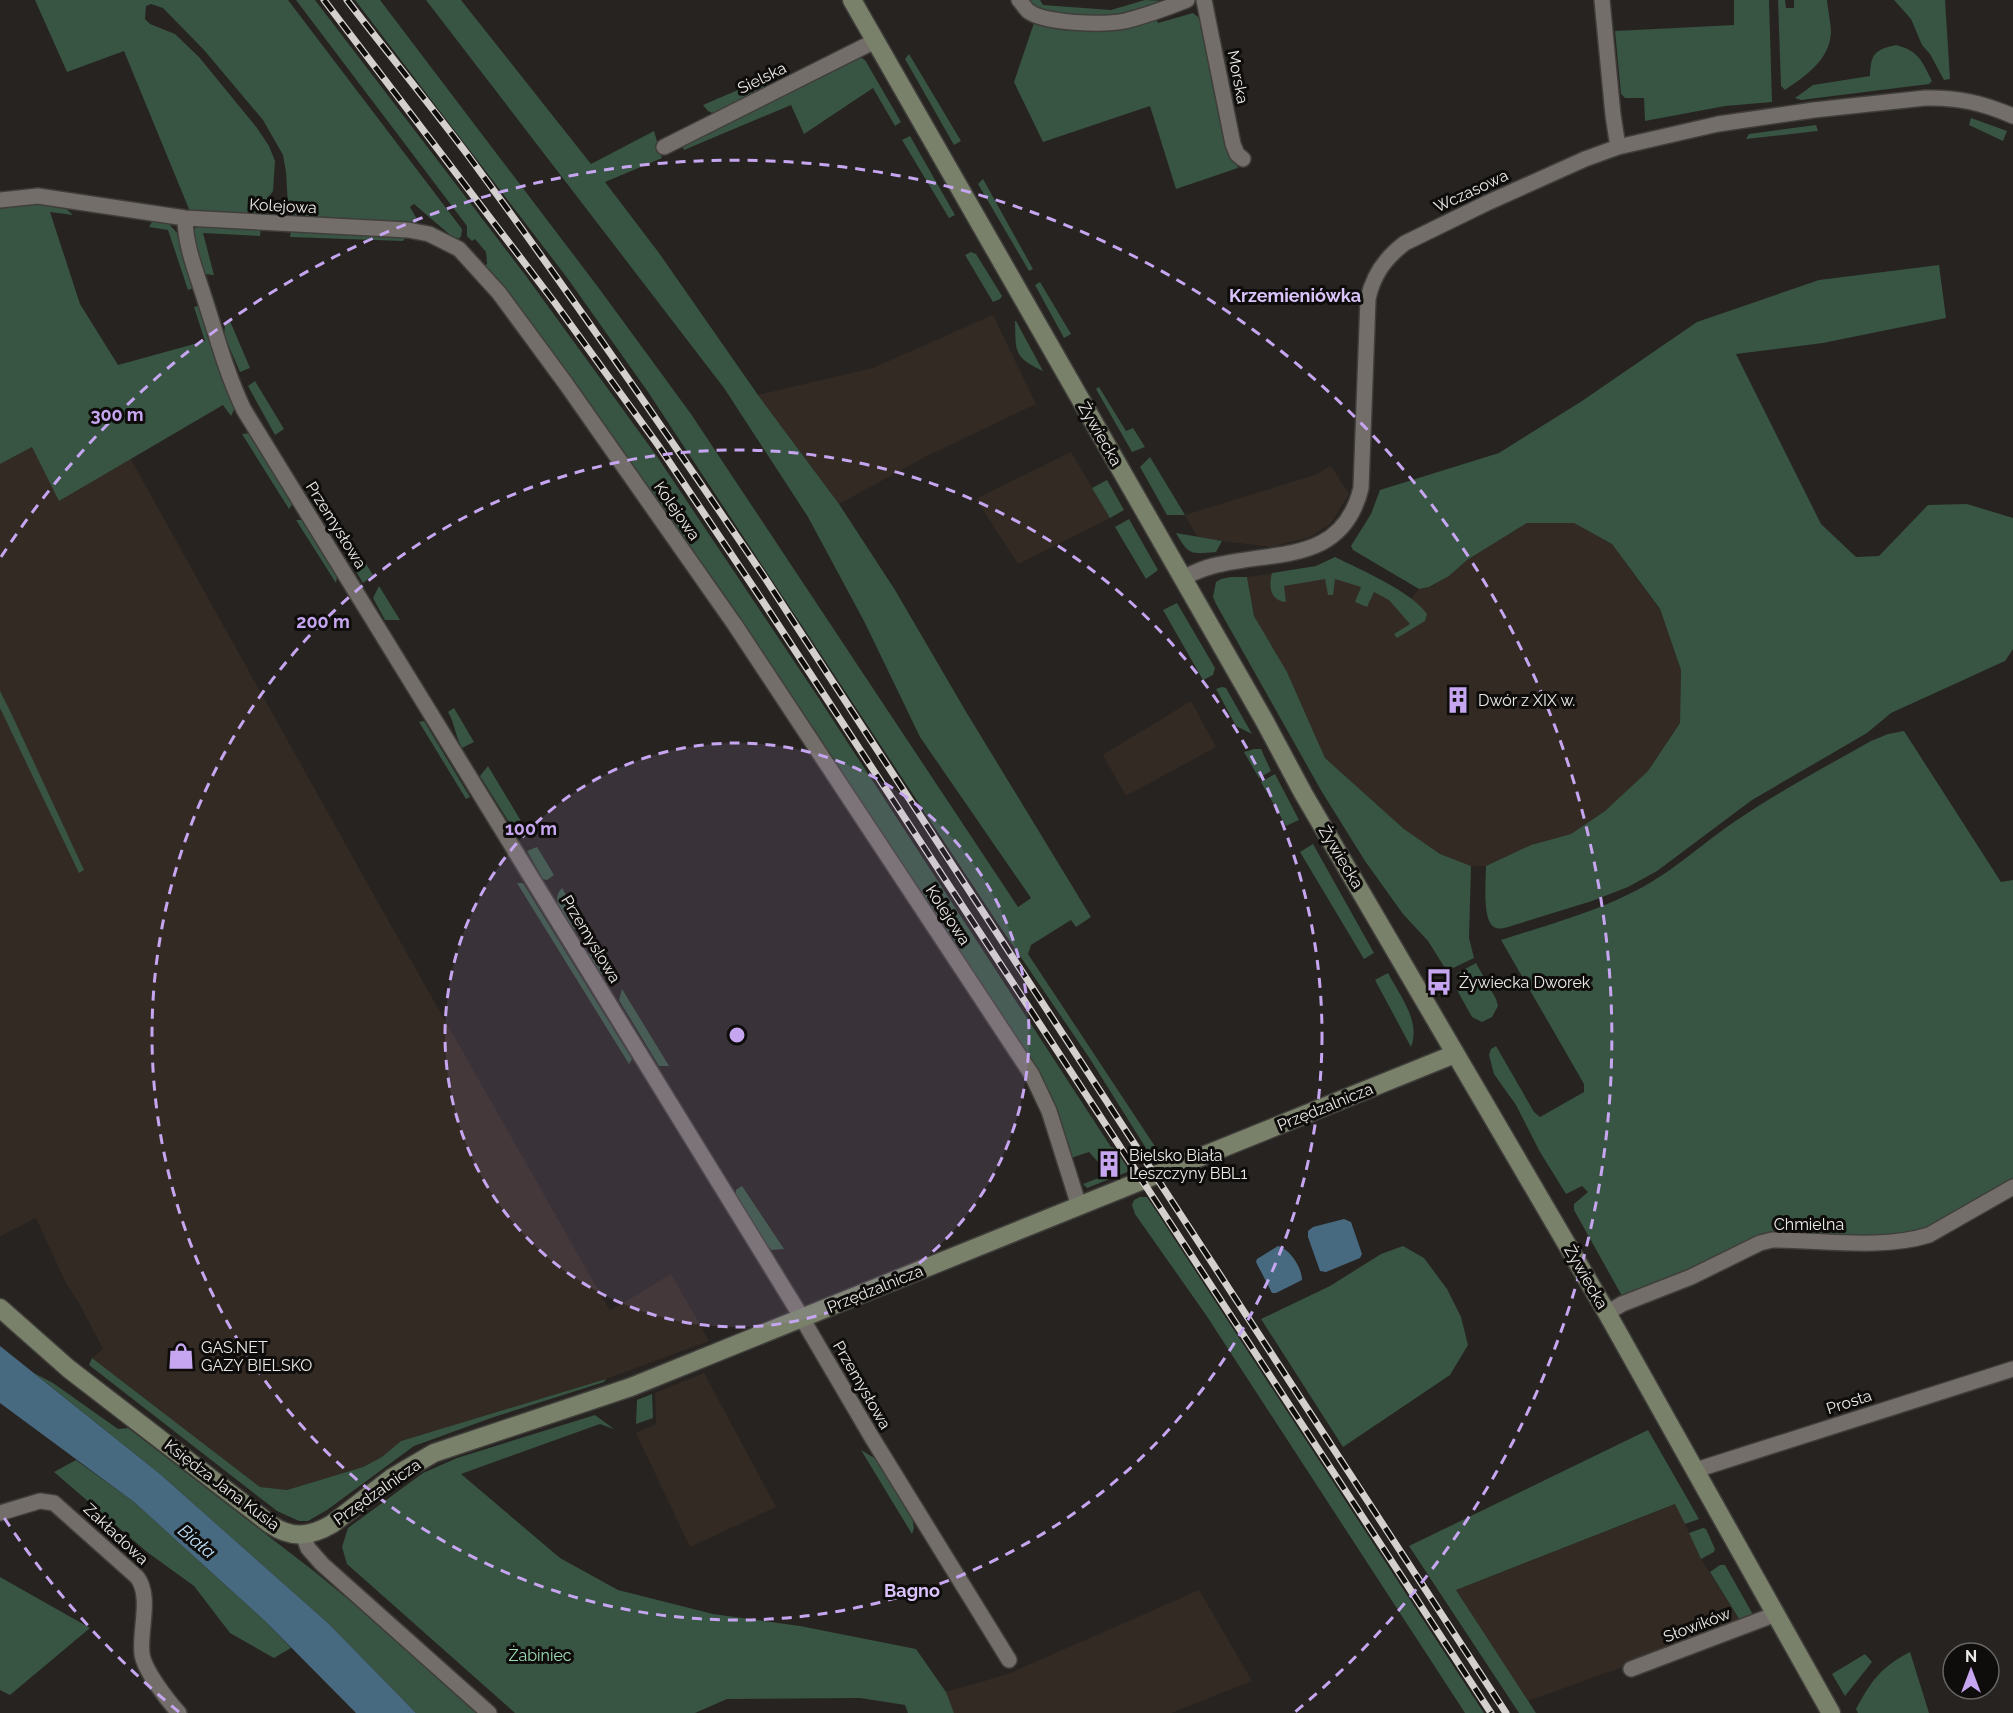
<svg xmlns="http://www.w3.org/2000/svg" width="2013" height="1713" font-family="Raleway,sans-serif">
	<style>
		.built { fill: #332a23 }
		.green { fill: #385442 }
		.water { fill: #486a81 }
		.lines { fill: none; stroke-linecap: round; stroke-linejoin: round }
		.street-casing { stroke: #403e3b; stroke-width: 18 }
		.secondary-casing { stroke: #403e3b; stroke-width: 21 }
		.street { stroke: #736e6a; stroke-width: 15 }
		.secondary { stroke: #79816a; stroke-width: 18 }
		.rail-casing { stroke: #d3d0cd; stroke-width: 7 }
		.rail { stroke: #0f0d0b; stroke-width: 4.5; stroke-dasharray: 14; stroke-linecap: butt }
		.ring { fill: none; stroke: #c6a6f0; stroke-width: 3; stroke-dasharray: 10 8 }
		.labels { text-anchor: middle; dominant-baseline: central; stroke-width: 6; stroke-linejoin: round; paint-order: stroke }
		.street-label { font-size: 16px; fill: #eceae7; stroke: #0f0d0b }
		.poi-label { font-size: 16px; fill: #eceae7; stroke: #0f0d0b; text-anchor: start }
		.park-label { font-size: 16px; fill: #a0deb7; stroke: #0f0d0b }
		.neighbourhood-label { font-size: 18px; font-weight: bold; fill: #dac3fb; stroke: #0f0d0b }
		.water-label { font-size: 18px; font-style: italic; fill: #bddff9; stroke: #0f0d0b }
		.centre { fill: #c6a6f0; stroke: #0f0d0b; stroke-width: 3 }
		.ring-label { font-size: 18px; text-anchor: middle; font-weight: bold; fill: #c6a6f0; stroke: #0f0d0b; stroke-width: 6; stroke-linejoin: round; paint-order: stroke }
	</style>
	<rect width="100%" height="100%" fill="#272320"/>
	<path class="built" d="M 993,315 L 1036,404 L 925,457 L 839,504 L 758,395 L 873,368 Z
		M 32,447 L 59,500 L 130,458 L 376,899 L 610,1311 L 671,1274 L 709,1341 L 606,1379 L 401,1441 L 382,1457 L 363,1467 L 287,1490 L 260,1487 L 92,1358 L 103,1349 L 79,1303 L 66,1283 L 36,1218 L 0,1236 L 0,464 Z
		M 1071,452 L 1110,518 L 1018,564 L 976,499 Z
		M 1331,466 L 1349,494 L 1331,523 L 1310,537 L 1271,547 L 1198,538 L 1185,515 L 1315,475 Z
		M 1527,523 L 1574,523 L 1612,544 L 1660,610 L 1681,670 L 1680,723 L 1648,771 L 1605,811 L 1571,834 L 1531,845 L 1486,866 L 1471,866 L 1440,854 L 1404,829 L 1325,758 L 1287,672 L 1254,616 L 1247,577 L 1299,570 L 1316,566 L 1335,557 L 1386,583 L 1411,599 L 1419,589 L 1430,587 L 1449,576 L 1467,560 Z
		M 1191,701 L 1216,747 L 1126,796 L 1103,755 Z
		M 704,1373 L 776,1507 L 690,1547 L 636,1433 L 656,1424 L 655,1393 Z
		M 1676,1504 L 1701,1559 L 1746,1630 L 1625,1666 L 1528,1701 L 1456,1590 Z
		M 1199,1590 L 1252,1681 L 1171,1713 L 954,1713 L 946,1692 L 1008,1674 Z"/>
	<path class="green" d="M 35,0 L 288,0 L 462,229 L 461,237 L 456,240 L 414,204 L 410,207 L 418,221 L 412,228 L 294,220 L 288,206 L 286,172 L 283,155 L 263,120 L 204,50 L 163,8 L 151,4 L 146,6 L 145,19 L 150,24 L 175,34 L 199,57 L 257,128 L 269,146 L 275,161 L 273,191 L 253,218 L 191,214 L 124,51 L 67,72 Z
		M 296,0 L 315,0 L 526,276 L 656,455 L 820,700 L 1111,1147 L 1114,1148 L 1130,1171 L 1087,1188 L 1083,1184 L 1106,1175 L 1120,1166 L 1112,1153 L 1098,1162 L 1089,1152 L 1071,1158 L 1056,1110 L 1045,1086 L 484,267 L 487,264 L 486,252 L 475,239 L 472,241 L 467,236 L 467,226 Z
		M 355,0 L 380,0 L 598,287 L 691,414 L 1018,907 L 1031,898 L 920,737 L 865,623 L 808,517 L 724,388 L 426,0 L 461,0 L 591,164 L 654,131 L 662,158 L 605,182 L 659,253 L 758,395 L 839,504 L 895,590 L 965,710 L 1091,917 L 1076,927 L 1071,920 L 1031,945 L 1028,954 L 1160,1154 L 1160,1158 L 1154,1161 L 1090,1059 L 997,922 L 648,392 L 568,279 Z
		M 1028,0 L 1040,0 L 1043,5 L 1111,10 L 1145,0 L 1167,1 L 1113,15 L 1098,16 L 1054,13 L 1035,9 Z
		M 1734,0 L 1769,0 L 1772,102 L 1725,106 L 1645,121 L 1644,98 L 1625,98 L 1621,94 L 1615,31 L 1734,25 Z
		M 1778,0 L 1785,0 L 1786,8 L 1794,8 L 1794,0 L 1827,0 C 1828,11 1831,23 1831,33 C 1829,61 1805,76 1785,90 L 1781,86 Z
		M 1894,0 L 1945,0 L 1950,79 L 1944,80 L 1930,54 L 1922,45 L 1911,19 Z
		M 1193,13 L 1204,22 L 1233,155 L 1238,168 L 1176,189 L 1150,106 L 1043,142 L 1014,82 L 1034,23 L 1064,28 L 1117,30 L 1156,18 L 1158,23 Z
		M 1896,45 C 1919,51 1922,61 1932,81 L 1929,84 L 1801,100 L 1795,98 L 1813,85 L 1870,76 C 1871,54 1874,50 1896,45 Z
		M 909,54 L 961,141 L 954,145 L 905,59 Z
		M 860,57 L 865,60 L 901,122 L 895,126 L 873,88 L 804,134 L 791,105 L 684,150 L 681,143 Z
		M 768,77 L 768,87 L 716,115 L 708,111 L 703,105 Z
		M 1971,118 L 2007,131 L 2003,141 L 1969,125 Z
		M 1816,125 L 1818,131 L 1746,139 L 1749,134 Z
		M 910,136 L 955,215 L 949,218 L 902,140 Z
		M 983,179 L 1033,269 L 1029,271 L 978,184 Z
		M 17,202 L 62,205 L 73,215 L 50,212 L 80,304 L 118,365 L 205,341 L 194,307 L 198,306 L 235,408 L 231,416 L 223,405 L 59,501 L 32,447 L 0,464 L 0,204 Z
		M 160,221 L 169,224 L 177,233 L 193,288 L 188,290 L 168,230 L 149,227 L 152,222 Z
		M 200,226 L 261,229 L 260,236 L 203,233 L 214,275 L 204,274 L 193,236 L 194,229 Z
		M 291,231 L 408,235 L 403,241 L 290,237 Z
		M 971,252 L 976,254 L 1002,296 L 1000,299 L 993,302 L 965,255 Z
		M 1939,265 L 1946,318 L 1823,343 L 1736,354 L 1821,524 L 1856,557 L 1879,556 L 1928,505 L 1967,504 L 2013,518 L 2013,649 L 2005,661 L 1891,713 L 1867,733 L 1752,800 L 1657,871 L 1628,887 L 1592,901 L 1508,927 C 1503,928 1499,930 1494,927 C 1482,920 1486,880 1486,866 L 1531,845 L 1571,834 L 1605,811 L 1648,771 L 1680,723 L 1681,670 L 1660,609 L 1612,544 L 1574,523 L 1527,523 L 1467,560 L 1449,576 L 1429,587 L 1419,589 L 1353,550 L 1351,546 L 1371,514 L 1380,490 L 1499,453 L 1582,401 L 1697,322 L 1819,280 Z
		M 1040,282 L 1071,334 L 1064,338 L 1035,285 Z
		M 230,321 L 250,368 L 240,372 L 224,335 L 225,324 Z
		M 1015,321 L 1016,321 L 1043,371 C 1013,357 1016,352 1015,321 Z
		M 255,381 L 284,429 L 275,435 L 248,386 Z
		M 1099,387 L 1126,431 L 1133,428 L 1145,447 L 1132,452 L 1096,389 Z
		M 251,433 L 294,502 L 289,509 L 242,434 Z
		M 1150,457 L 1185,515 L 1167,515 L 1140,467 Z
		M 1107,480 L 1124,510 L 1110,518 L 1092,488 Z
		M 1129,519 L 1158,570 L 1146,579 L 1115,527 Z
		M 296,520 L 303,520 L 337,577 L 336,583 Z
		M 1176,533 L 1222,541 L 1216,552 C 1191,554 1189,556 1176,533 Z
		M 353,543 L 373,575 L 363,583 L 346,555 L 346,548 Z
		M 1335,557 C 1361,570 1411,591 1427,614 L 1425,621 L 1397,638 L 1394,634 L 1410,624 L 1389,600 L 1374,592 L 1367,607 L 1355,602 L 1361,587 L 1335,579 L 1333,595 L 1328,595 L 1325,579 L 1284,586 L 1286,602 C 1271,601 1268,587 1272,573 L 1316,566 Z
		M 1231,577 L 1247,577 L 1254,616 L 1287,672 L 1325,758 L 1404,829 L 1440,854 L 1471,866 L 1469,938 L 1474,958 L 1449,970 L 1445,968 L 1428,941 L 1403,914 L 1365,861 L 1322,792 L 1216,604 L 1213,597 L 1216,582 L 1221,579 Z
		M 379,586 L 400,620 L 385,620 L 373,598 Z
		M 1177,603 L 1215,668 L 1213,675 L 1203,680 L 1163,610 Z
		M 1222,687 L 1226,688 L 1252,734 L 1236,726 L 1216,689 Z
		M 0,691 L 12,715 L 84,870 L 79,873 L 0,708 Z
		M 454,708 L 474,742 L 462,748 C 455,735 455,724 448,712 Z
		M 424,721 L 470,797 L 466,799 L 419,722 Z
		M 1904,731 L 2001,882 L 2013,880 L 2013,1181 L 1914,1236 L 1788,1236 L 1622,1296 L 1574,1210 L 1574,1204 L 1588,1192 L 1582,1186 L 1566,1194 L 1540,1152 L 1516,1105 L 1494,1074 L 1489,1055 L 1491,1049 L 1496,1046 L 1534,1112 L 1540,1117 L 1584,1092 L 1584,1084 L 1501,940 C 1544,926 1589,914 1629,894 C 1668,876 1699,846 1734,822 C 1778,792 1825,767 1871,741 L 1888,734 Z
		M 1254,749 L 1261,749 L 1271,771 L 1259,778 L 1244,752 Z
		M 488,766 L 524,826 L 514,830 L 480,776 Z
		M 1275,774 L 1299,820 L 1286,826 L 1261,782 Z
		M 1313,844 L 1374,953 L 1364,959 L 1300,852 Z
		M 537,847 L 554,875 L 547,880 L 543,879 L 527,851 Z
		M 517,883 L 523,883 L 632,1059 L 629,1064 Z
		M 562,888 L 585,927 L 578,930 L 574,929 C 565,916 549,902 562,888 Z
		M 593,940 L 613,973 L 601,975 C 593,962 582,952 593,940 Z
		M 1476,963 L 1496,999 L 1498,1006 L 1492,1017 L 1482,1022 L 1472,1017 L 1457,990 L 1462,985 L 1456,974 Z
		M 1388,973 C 1400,996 1421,1021 1411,1047 L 1375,980 Z
		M 622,989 L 669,1066 L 659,1066 L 619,1000 Z
		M 742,1186 L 784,1249 L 772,1250 L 764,1244 L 736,1197 L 736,1190 Z
		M 1140,1197 L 1147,1197 L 1484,1713 L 1465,1713 L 1206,1315 L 1135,1214 L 1132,1205 L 1134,1200 Z
		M 1403,1246 L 1424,1258 L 1447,1289 L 1461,1317 L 1468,1345 L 1450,1375 L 1343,1447 L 1261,1319 L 1330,1286 L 1381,1254 Z
		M 92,1358 L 260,1487 L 287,1490 L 363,1467 L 382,1457 L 401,1441 L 606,1379 L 604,1382 L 494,1417 L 414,1446 L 327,1510 L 308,1521 L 299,1521 L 277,1511 L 89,1365 Z
		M 34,1373 L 53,1383 L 118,1429 L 128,1428 L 315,1572 L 377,1623 L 476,1713 L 416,1713 L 329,1624 L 160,1474 Z
		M 652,1394 L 653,1418 L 636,1424 L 637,1400 Z
		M 595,1415 L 614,1429 L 600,1424 L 461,1474 L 560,1558 L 618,1590 L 713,1614 L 800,1626 L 916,1649 L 946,1692 L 954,1713 L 908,1713 L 905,1705 L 860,1698 L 727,1699 L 695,1713 L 515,1713 L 347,1564 L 342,1547 L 348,1528 L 423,1473 L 457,1458 Z
		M 1648,1430 L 1699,1519 L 1685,1524 L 1675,1504 L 1456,1590 L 1536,1713 L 1519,1713 L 1409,1546 Z
		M 861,1450 L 876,1459 L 912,1516 L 914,1528 L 912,1534 Z
		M 76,1460 L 134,1502 L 264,1620 L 291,1648 L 274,1658 L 230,1633 L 194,1586 L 147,1552 L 54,1472 Z
		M 1703,1528 L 1706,1529 L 1715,1549 L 1714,1552 L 1701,1559 L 1689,1533 Z
		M 1720,1565 L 1725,1565 L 1752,1613 L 1750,1617 L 1741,1622 L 1710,1572 Z
		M 0,1577 L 90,1628 L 10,1695 L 0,1690 Z
		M 1910,1652 L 1929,1713 L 1858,1713 L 1856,1709 C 1871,1681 1881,1667 1910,1652 Z
		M 1865,1654 L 1872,1662 L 1845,1696 L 1832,1674 Z"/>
	<path class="water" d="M 1344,1219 L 1351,1222 L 1362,1254 L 1360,1258 L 1326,1272 L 1320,1271 L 1308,1237 L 1308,1231 L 1313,1227 Z
		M 1278,1246 C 1290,1249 1302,1268 1302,1280 L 1276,1293 L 1272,1293 L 1256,1262 L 1257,1259 Z
		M 0,1346 L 160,1474 L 329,1624 L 416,1713 L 356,1713 L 264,1620 L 134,1502 L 0,1403 Z"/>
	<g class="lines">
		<defs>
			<path id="street" d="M 1019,0 C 1022,3 1025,8 1028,11 C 1045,24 1104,25 1125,21 C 1145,16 1167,8 1187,0
				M 1204,0 L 1233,144 L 1237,154 L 1243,159
				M 1602,0 L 1613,115 L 1618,147
				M 664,147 L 875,41
				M 0,200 L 38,196 L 185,218 L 408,230 L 429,234 L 459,249 L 499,293 L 566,384 L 735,625 L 1032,1075 L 1049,1111 L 1079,1206
				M 185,218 C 185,246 197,274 205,300 C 217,337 227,375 244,410 L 796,1308 L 871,1436 L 1009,1660
				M 1182,578 C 1195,572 1208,566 1222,564 C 1280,551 1343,562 1361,488 L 1368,299 C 1373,275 1385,258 1405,243 L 1487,203 L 1585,159 L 1618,147 L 1718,124 L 1814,110 L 1925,98 C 1957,97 1983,103 2013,116
				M 1607,1313 L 1622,1304 L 1691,1277 L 1760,1243 L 1772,1240 C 1823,1240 1881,1250 1929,1235 L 2013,1187
				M 1696,1470 L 2013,1369
				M 0,1513 L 40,1501 L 54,1503 L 137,1577 C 152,1596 139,1631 142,1654 C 144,1670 168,1701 179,1713
				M 303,1535 L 308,1548 L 322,1564 L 489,1713
				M 1631,1669 L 1776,1614"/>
			<path id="secondary" d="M 852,0 L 1264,720 L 1303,793 L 1607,1313 L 1831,1713
				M 0,1308 L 69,1369 L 270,1524 C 291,1539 310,1537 332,1524 L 393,1477 L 434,1453 L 631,1387 L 1455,1054"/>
		</defs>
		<use href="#street" class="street-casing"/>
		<use href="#secondary" class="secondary-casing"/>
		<use href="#street" class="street"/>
		<use href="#secondary" class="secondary"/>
		<defs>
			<path id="rail" d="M 324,0 L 555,303 L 658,445 L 762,600 L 1491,1713
				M 347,0 C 387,52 428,102 467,154 C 570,293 668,435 765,578 L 1506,1713"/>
		</defs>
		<use href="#rail" class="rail-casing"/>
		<use href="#rail" class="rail"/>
	</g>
	<circle cx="737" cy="1035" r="292" fill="#c6a6f0" fill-opacity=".12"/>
	<g class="ring">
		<circle cx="737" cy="1035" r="292"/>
		<circle cx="737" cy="1035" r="585"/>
		<path d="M179 1712A877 877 0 0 1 1 1513M1 557A877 877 0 1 1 1295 1712"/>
	</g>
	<defs>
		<symbol id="building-bare" viewBox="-9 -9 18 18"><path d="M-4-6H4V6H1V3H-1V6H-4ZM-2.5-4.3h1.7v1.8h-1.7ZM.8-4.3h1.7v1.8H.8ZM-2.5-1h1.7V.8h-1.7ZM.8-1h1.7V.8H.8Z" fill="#c6a6f0" stroke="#0f0d0b" stroke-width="2.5" paint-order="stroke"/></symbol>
		<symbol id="bus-bare" viewBox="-9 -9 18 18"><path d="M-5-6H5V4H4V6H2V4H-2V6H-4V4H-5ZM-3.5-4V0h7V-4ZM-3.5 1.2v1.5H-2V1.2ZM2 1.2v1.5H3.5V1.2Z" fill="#c6a6f0" stroke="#0f0d0b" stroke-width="2.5" paint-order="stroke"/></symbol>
		<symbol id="shop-bare" viewBox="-9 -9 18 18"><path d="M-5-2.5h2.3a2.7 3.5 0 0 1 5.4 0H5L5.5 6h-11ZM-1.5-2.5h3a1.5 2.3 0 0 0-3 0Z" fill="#c6a6f0" stroke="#0f0d0b" stroke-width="2.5" paint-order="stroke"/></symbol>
	</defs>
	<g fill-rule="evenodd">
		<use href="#building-bare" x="1439" y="681" width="38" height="38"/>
		<use href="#bus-bare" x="1420" y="963" width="38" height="38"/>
		<use href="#building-bare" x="1090" y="1145" width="38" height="38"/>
		<use href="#shop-bare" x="162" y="1337" width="38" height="38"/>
	</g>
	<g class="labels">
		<g class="street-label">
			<text transform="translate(1238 77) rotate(79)">Morska</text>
			<text transform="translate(762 78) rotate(-26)">Sielska</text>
			<text transform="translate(1471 191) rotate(-25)">Wczasowa</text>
			<text transform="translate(283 206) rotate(3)">Kolejowa</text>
			<text transform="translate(1100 434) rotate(60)">Żywiecka</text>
			<text transform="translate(677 511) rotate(55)">Kolejowa</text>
			<text transform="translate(336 525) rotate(58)">Przemysłowa</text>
			<text transform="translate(1341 857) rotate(59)">Żywiecka</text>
			<text transform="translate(948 915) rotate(57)">Kolejowa</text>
			<text transform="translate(591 939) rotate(59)">Przemysłowa</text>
			<text transform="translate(1325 1107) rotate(-22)">Przędzalnicza</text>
			<text x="1809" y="1224">Chmielna</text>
			<text transform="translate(1586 1277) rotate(60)">Żywiecka</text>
			<text transform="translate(875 1289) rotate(-22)">Przędzalnicza</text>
			<text transform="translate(862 1385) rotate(60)">Przemysłowa</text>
			<text transform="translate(1849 1402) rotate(-18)">Prosta</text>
			<text transform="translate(222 1485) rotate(37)">Księdza Jana Kusia</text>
			<text transform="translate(377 1492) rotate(-35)">Przędzalnicza</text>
			<text transform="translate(116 1534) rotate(43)">Zakładowa</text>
			<text transform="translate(1697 1625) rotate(-21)">Słowików</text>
		</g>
		<g class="poi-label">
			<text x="1478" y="700">Dwór z XIX w.</text>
			<text x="1459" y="982">Żywiecka Dworek</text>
			<text x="1129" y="1155">Bielsko Biała<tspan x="1129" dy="18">Leszczyny BBL1</tspan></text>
			<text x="201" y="1347">GAS.NET<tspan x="201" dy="18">GAZY BIELSKO</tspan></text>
		</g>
		<g class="park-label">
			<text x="540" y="1655">Żabiniec</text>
		</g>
		<g class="neighbourhood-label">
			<text x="1295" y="295">Krzemieniówka</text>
			<text x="912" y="1590">Bagno</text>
		</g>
		<g class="water-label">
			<text transform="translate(197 1541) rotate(40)">Biała</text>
		</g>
	</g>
	<circle cx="737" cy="1035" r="9" class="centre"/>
	<g class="ring-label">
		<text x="117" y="421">300 m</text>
		<text x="323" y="628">200 m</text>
		<text x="531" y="835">100 m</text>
	</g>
	<g transform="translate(1971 1671)"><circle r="28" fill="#0f0d0b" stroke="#676563" stroke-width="1.5"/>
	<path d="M0-4.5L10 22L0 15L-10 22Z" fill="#c6a6f0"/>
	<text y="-9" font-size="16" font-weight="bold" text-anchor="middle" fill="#eceae7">N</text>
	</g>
</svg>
